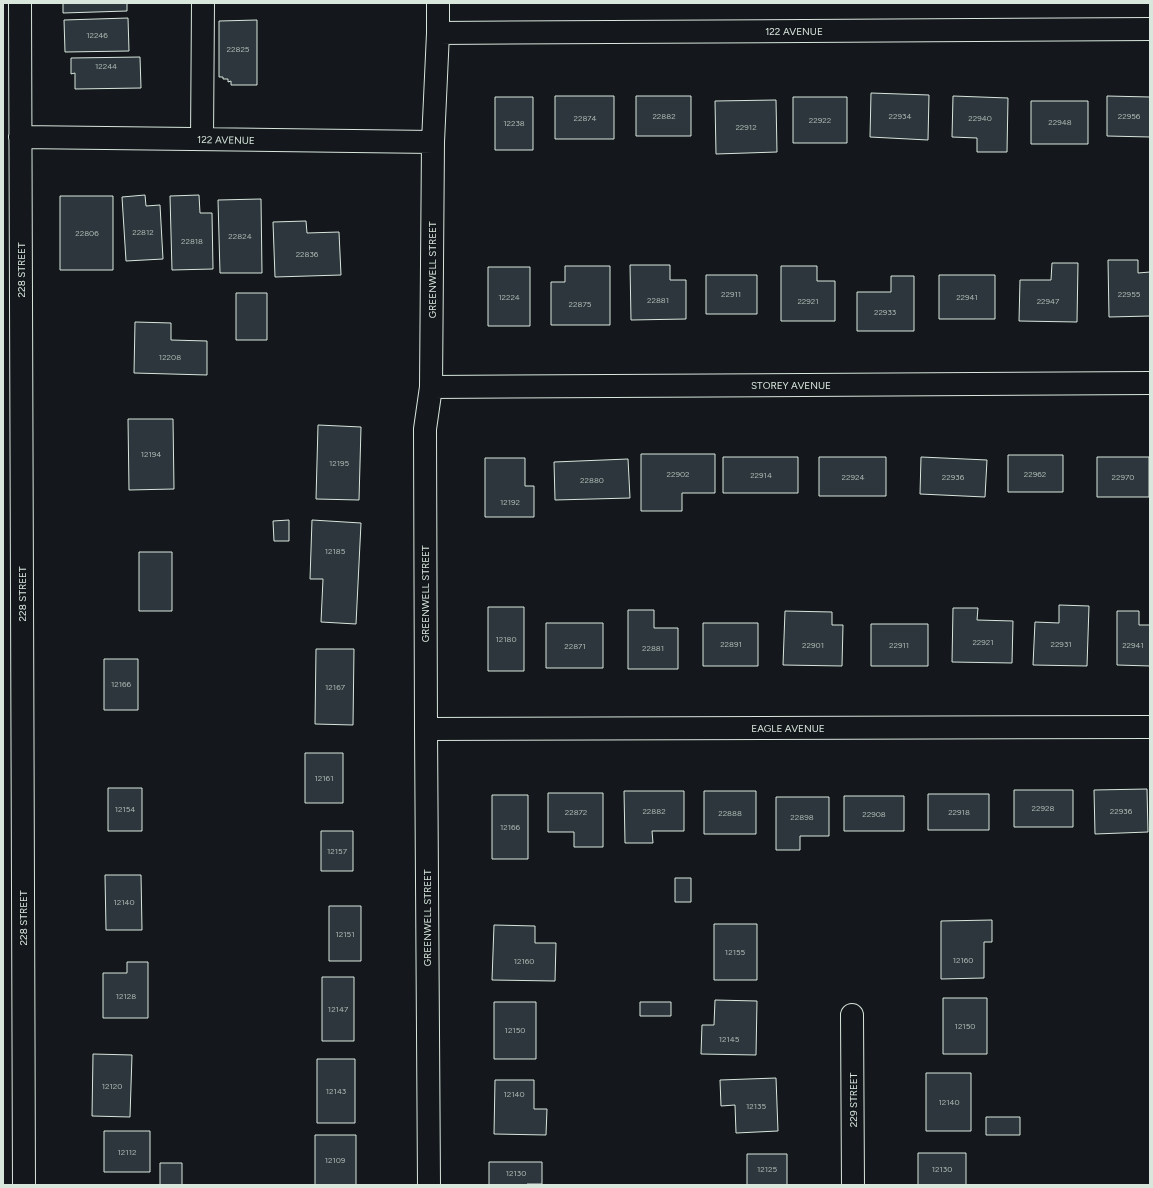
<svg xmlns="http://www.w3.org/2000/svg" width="1153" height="1188" font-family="Figtree,sans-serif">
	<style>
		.building { fill: #2c363c; stroke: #d8e6dc }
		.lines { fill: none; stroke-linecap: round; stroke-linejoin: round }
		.minor-casing { stroke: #d8e6dc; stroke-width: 24 }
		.minor { stroke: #14181c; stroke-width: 22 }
		.labels { text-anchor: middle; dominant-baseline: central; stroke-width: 3; stroke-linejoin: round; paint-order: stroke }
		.number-label { font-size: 8px; fill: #adbab4 }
		.street-label { font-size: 10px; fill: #d8e6dc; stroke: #14181c }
	</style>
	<rect width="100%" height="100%" fill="#14181c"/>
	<path class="building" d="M 63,3 L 127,3 L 127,11 L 63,13 Z
		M 128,18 L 129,51 L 65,52 L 64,20 Z
		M 257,20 L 257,85 L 231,85 L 231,81 L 228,82 L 228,79 L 223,79 L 223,77 L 219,77 L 219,21 Z
		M 140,57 L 141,88 L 75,89 L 75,73 L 71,74 L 71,58 Z
		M 871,93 L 929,95 L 928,140 L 870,137 Z
		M 555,96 L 614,96 L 614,139 L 555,139 Z
		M 636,96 L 691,96 L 691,136 L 636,136 Z
		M 953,96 L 1008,98 L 1007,152 L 977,152 L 977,138 L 952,137 Z
		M 1107,96 L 1150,97 L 1150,137 L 1107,136 Z
		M 495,97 L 533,97 L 533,150 L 495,150 Z
		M 793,97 L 847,97 L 847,143 L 793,143 Z
		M 776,100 L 777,152 L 716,154 L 715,101 Z
		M 1031,101 L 1088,101 L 1088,144 L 1031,144 Z
		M 145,195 L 146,206 L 160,205 L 163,259 L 126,261 L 122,197 Z
		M 199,195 L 200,213 L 212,213 L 213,269 L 172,270 L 170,196 Z
		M 60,196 L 113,196 L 113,270 L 60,270 Z
		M 261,199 L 262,273 L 220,273 L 218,200 Z
		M 306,221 L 307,233 L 339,232 L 341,275 L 275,277 L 273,222 Z
		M 1108,260 L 1138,260 L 1138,273 L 1150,272 L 1150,316 L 1109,317 Z
		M 1052,263 L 1078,263 L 1077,322 L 1019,321 L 1020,280 L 1051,280 Z
		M 630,265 L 670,265 L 670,280 L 686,280 L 686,319 L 631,320 Z
		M 565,266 L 610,266 L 610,325 L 551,325 L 551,282 L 565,282 Z
		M 781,266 L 817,266 L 817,281 L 835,281 L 835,321 L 781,321 Z
		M 488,267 L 530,267 L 530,326 L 488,326 Z
		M 706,275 L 757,275 L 757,314 L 706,314 Z
		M 939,275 L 995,275 L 995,319 L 939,319 Z
		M 891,276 L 914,276 L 914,331 L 857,331 L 857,292 L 891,292 Z
		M 236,293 L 267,293 L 267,340 L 236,340 Z
		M 135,322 L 171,323 L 171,340 L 207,341 L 207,375 L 134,373 Z
		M 128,419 L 173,419 L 174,489 L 129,490 Z
		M 318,425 L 361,427 L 359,500 L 316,499 Z
		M 641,454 L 715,454 L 715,493 L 682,493 L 682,511 L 641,511 Z
		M 1008,455 L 1063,455 L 1063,492 L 1008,492 Z
		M 723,457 L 798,457 L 798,493 L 723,493 Z
		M 819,457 L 886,457 L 886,496 L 819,496 Z
		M 921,457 L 987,460 L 985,497 L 920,494 Z
		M 1097,457 L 1149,457 L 1149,497 L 1097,497 Z
		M 485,458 L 525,458 L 525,486 L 534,486 L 534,517 L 485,517 Z
		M 628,459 L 630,498 L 555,500 L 554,462 Z
		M 289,520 L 289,541 L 274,541 L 273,521 Z
		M 312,520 L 361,523 L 356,624 L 321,622 L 323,579 L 310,579 Z
		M 139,552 L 172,552 L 172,611 L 139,611 Z
		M 1059,605 L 1089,606 L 1087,666 L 1033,665 L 1035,622 L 1059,623 Z
		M 488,607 L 524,607 L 524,671 L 488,671 Z
		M 953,608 L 978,608 L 977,620 L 1013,621 L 1012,663 L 952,662 Z
		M 628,610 L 654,610 L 654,628 L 678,628 L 678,669 L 628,669 Z
		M 785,611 L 832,612 L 832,625 L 843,625 L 842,666 L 783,665 Z
		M 1117,611 L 1139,611 L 1139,625 L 1150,625 L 1150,666 L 1117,665 Z
		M 546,623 L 603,623 L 603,668 L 546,668 Z
		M 703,623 L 758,623 L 758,666 L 703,666 Z
		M 871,624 L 928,624 L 928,666 L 871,666 Z
		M 316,649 L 354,649 L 353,725 L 315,724 Z
		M 104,659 L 138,659 L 138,710 L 104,710 Z
		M 305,753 L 343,753 L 343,803 L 305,803 Z
		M 108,788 L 142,788 L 142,831 L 108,831 Z
		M 1147,789 L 1148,832 L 1095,834 L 1094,790 Z
		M 1014,790 L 1073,790 L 1073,827 L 1014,827 Z
		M 624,791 L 684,791 L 684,831 L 652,831 L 653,843 L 625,843 Z
		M 704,791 L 756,791 L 756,834 L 704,834 Z
		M 548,793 L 603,793 L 603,847 L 574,847 L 574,832 L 548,832 Z
		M 928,794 L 989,794 L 989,830 L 928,830 Z
		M 492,795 L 528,795 L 528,859 L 492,859 Z
		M 844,796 L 904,796 L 904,831 L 844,831 Z
		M 776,797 L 829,797 L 829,836 L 800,836 L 800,850 L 776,850 Z
		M 321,831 L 353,831 L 353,871 L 321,871 Z
		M 105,875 L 141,875 L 142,930 L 106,930 Z
		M 675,878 L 691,878 L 691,902 L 675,902 Z
		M 329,906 L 361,906 L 361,961 L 329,961 Z
		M 992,920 L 992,942 L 984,942 L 984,978 L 941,979 L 941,921 Z
		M 714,924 L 757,924 L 757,980 L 714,980 Z
		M 494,925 L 535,926 L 535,943 L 556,943 L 555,981 L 492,980 Z
		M 127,962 L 148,962 L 148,1018 L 103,1018 L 103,973 L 127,973 Z
		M 322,977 L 354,977 L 354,1041 L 322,1041 Z
		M 943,998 L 987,998 L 987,1054 L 943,1054 Z
		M 715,1000 L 757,1001 L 756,1055 L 701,1054 L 702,1025 L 714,1025 Z
		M 494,1002 L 536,1002 L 536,1059 L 494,1059 Z
		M 640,1002 L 671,1002 L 671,1016 L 640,1016 Z
		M 93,1054 L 132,1055 L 130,1117 L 92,1116 Z
		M 317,1059 L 355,1059 L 355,1123 L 317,1123 Z
		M 926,1073 L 971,1073 L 971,1131 L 926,1131 Z
		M 776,1078 L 778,1131 L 736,1133 L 735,1105 L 721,1106 L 720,1080 Z
		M 495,1080 L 534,1080 L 534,1109 L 547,1109 L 546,1135 L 494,1134 Z
		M 986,1117 L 1020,1117 L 1020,1135 L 986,1135 Z
		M 104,1131 L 150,1131 L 150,1172 L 104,1172 Z
		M 315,1135 L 356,1135 L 356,1185 L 315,1185 Z
		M 918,1153 L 966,1153 L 966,1185 L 918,1185 Z
		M 747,1154 L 787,1154 L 787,1185 L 747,1185 Z
		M 489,1162 L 542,1162 L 542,1184 L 527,1184 L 527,1185 L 489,1185 Z
		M 160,1163 L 182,1163 L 182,1185 L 160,1185 Z"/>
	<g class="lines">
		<defs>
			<path id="minor" d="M 20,3 L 24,1185
				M 438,33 L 1150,29
				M 20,137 L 433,142
				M 202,139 L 203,3
				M 431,387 L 1150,383
				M 426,729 L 1150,727
				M 852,1015 L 853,1185
				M 429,1185 L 426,729 L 425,429 L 431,387 L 433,142 L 438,33 L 438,3"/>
		</defs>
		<use href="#minor" class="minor-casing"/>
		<use href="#minor" class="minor"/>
	</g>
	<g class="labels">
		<g class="number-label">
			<text x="97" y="35">12246</text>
			<text x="238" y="49">22825</text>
			<text x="106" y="66">12244</text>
			<text x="664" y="116">22882</text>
			<text x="900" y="116">22934</text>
			<text x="1129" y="116">22956</text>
			<text x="585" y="118">22874</text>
			<text x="980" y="118">22940</text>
			<text x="820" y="120">22922</text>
			<text x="1060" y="122">22948</text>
			<text x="514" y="123">12238</text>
			<text x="746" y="127">22912</text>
			<text x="143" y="232">22812</text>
			<text x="87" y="233">22806</text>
			<text x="240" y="236">22824</text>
			<text x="192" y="241">22818</text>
			<text x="307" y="254">22836</text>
			<text x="731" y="294">22911</text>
			<text x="1129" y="294">22955</text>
			<text x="509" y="297">12224</text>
			<text x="967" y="297">22941</text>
			<text x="658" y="300">22881</text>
			<text x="808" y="301">22921</text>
			<text x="1048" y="301">22947</text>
			<text x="580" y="304">22875</text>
			<text x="885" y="312">22933</text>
			<text x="170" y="357">12208</text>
			<text x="151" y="454">12194</text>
			<text x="339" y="463">12195</text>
			<text x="678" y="474">22902</text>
			<text x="1035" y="474">22962</text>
			<text x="761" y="475">22914</text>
			<text x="853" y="477">22924</text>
			<text x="953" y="477">22936</text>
			<text x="1123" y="477">22970</text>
			<text x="592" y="480">22880</text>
			<text x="510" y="502">12192</text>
			<text x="335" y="551">12185</text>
			<text x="506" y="639">12180</text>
			<text x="983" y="642">22921</text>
			<text x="731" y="644">22891</text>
			<text x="1061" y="644">22931</text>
			<text x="813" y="645">22901</text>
			<text x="899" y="645">22911</text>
			<text x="1133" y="645">22941</text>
			<text x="575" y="646">22871</text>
			<text x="653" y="648">22881</text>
			<text x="121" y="684">12166</text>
			<text x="335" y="687">12167</text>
			<text x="324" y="778">12161</text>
			<text x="1043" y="808">22928</text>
			<text x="125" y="809">12154</text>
			<text x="654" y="811">22882</text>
			<text x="1121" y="811">22936</text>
			<text x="576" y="812">22872</text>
			<text x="959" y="812">22918</text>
			<text x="730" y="813">22888</text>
			<text x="874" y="814">22908</text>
			<text x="802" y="817">22898</text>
			<text x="510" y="827">12166</text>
			<text x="337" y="851">12157</text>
			<text x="124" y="902">12140</text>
			<text x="345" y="934">12151</text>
			<text x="735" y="952">12155</text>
			<text x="963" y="960">12160</text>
			<text x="524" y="961">12160</text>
			<text x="126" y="996">12128</text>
			<text x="338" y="1009">12147</text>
			<text x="965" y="1026">12150</text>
			<text x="515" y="1030">12150</text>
			<text x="729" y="1039">12145</text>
			<text x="112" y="1086">12120</text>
			<text x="336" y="1091">12143</text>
			<text x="514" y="1094">12140</text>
			<text x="949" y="1102">12140</text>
			<text x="756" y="1106">12135</text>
			<text x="127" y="1152">12112</text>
			<text x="335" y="1160">12109</text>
			<text x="767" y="1169">12125</text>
			<text x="942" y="1169">12130</text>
			<text x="516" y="1173">12130</text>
		</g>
		<g class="street-label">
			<text x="794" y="31">122 AVENUE</text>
			<text transform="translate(226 140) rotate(1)">122 AVENUE</text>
			<text transform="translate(21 270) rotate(-90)">228 STREET</text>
			<text transform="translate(432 270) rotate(-90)">GREENWELL STREET</text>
			<text x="791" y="385">STOREY AVENUE</text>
			<text transform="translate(22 594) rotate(-90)">228 STREET</text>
			<text transform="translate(425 594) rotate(-90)">GREENWELL STREET</text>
			<text x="788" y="728">EAGLE AVENUE</text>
			<text transform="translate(23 918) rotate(-90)">228 STREET</text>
			<text transform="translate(427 918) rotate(-90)">GREENWELL STREET</text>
			<text transform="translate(853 1100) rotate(-90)">229 STREET</text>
		</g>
	</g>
	<rect width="1153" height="1188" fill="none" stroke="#d8e6dc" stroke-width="8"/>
</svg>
